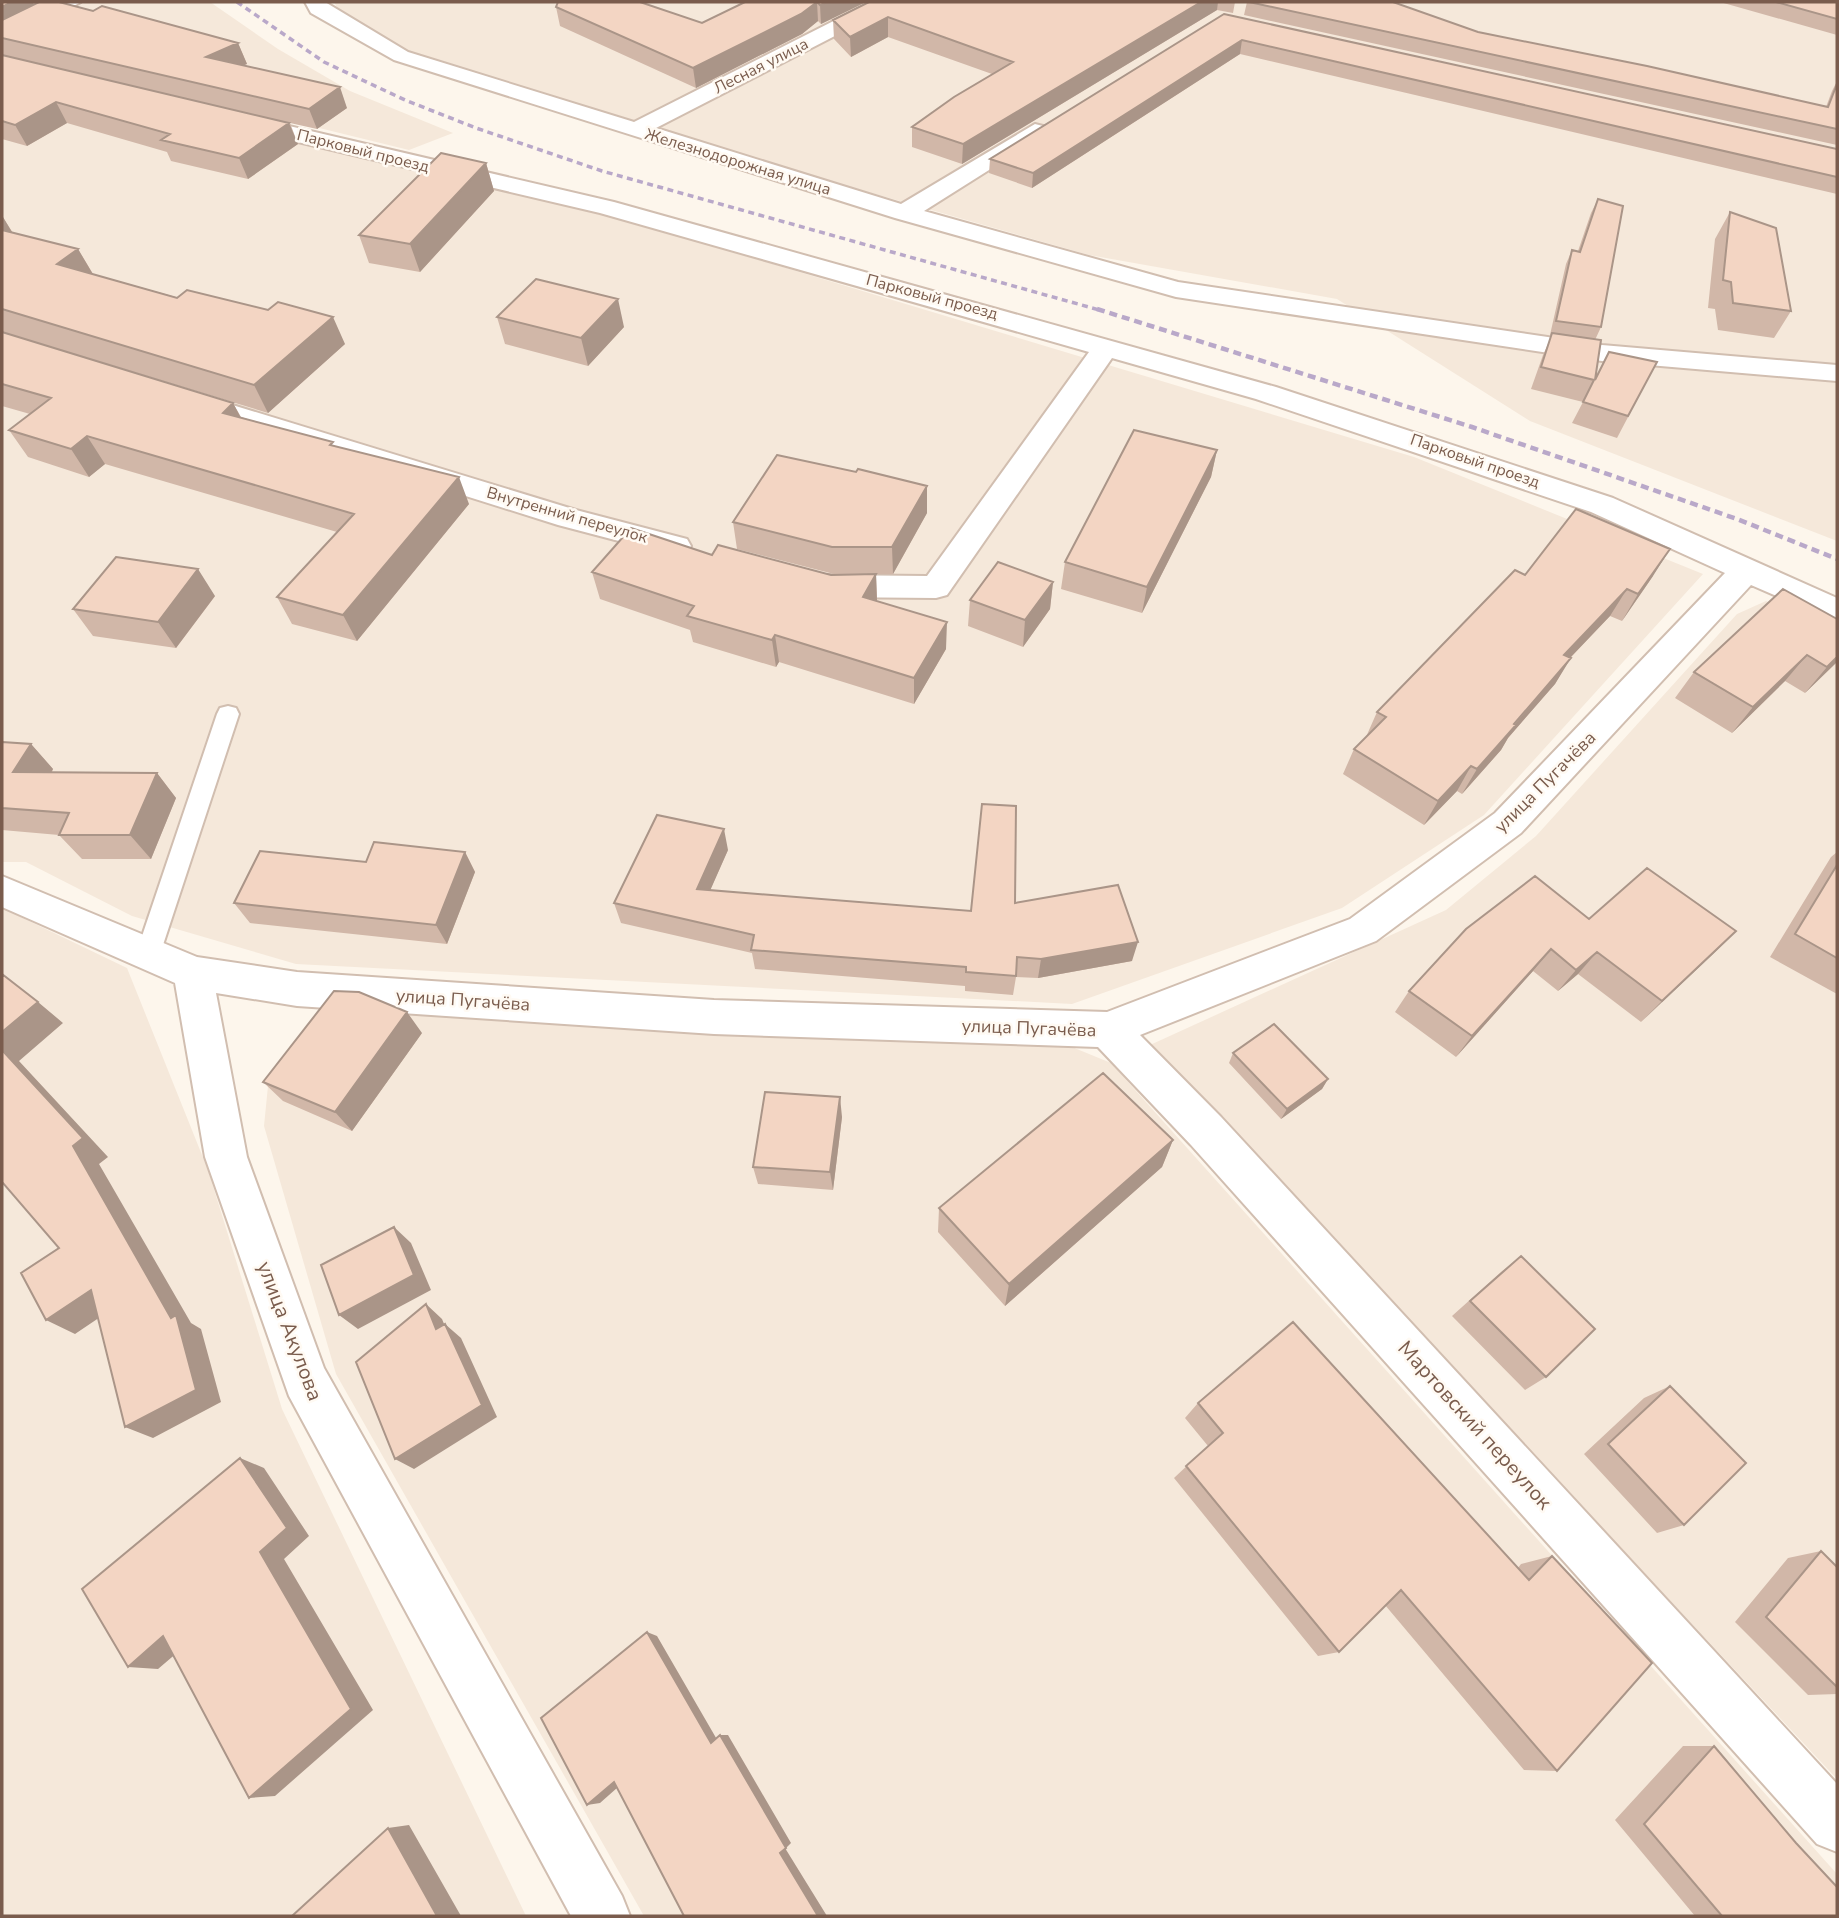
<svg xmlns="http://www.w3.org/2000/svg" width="1839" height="1918" font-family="'Nunito Sans',sans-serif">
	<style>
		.residential { fill: #f5e8da }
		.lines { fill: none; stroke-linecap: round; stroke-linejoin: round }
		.service-casing { stroke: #d1beb0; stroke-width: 4 }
		.minor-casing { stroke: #d1beb0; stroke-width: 4 }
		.service { fill: #fff; fill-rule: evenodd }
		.minor { fill: #fff; fill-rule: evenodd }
		.rail-far1 { stroke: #b9a8c9; stroke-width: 3.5; stroke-dasharray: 6 4.5; stroke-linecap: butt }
		.rail { stroke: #b9a8c9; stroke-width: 4.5; stroke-dasharray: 8 5; stroke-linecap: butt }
		.wall { fill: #d1b7a8 }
		.shaded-wall { fill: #aa9588 }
		.building { fill: #f3d5c3; stroke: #aa9588; stroke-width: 2 }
		.labels { text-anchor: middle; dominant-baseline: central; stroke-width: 5; stroke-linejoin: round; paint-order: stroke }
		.far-street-label { font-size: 16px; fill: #7a5c4d; stroke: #fffaf3 }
		.street-label { font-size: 18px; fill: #7a5c4d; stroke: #fffaf3 }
		.near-street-label { font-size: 21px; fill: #7a5c4d; stroke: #fffaf3 }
	</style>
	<rect width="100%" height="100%" fill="#fdf6ec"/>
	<path class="residential" d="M 86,2 L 210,2 L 278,49 L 350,91 L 453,133 L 409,150 L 2,50 L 2,45 Z
		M 334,2 L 1837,2 L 1837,541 L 1530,421 L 1337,299 L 1089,255 L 689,141 L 419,57 L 339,11 Z
		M 2,71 L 607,214 L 1414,457 L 1703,574 L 1484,815 L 1342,908 L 1072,1004 L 296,964 L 132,916 L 26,862 L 2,862 Z
		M 1766,601 L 1837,634 L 1837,1779 L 1150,1045 L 1446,910 L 1536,836 L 1737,614 Z
		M 2,908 L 127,968 L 208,1170 L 282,1409 L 526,1916 L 2,1916 Z
		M 368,1002 L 747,1036 L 1072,1047 L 1111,1063 L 1837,1874 L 1837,1916 L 644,1916 L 336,1374 L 264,1126 L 269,1076 Z"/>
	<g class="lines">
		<defs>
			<path id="service" d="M 66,2 L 81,2 L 2,45 L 2,36 Z
				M 228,706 L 236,708 L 239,714 L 160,954 L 157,961 L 148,964 L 139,961 L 136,954 L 217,714 L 220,708 Z"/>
			<path id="minor" d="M 305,2 L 325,2 L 408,52 L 634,122 L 871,2 L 896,2 L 893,6 L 656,128 L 901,204 L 1035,124 L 1043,126 L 1046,131 L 1043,136 L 924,211 L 1178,282 L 1602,345 L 1837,365 L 1837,381 L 1602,361 L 1176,297 L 895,218 L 394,60 L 311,13 Z
				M 242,115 L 614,202 L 1276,387 L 1613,498 L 1837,598 L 1837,622 L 1751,585 L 1521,833 L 1376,941 L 1140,1035 L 1221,1117 L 1837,1784 L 1837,1852 L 1817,1844 L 1191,1145 L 1098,1047 L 714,1034 L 297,1006 L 216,993 L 247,1157 L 324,1368 L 622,1896 L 630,1916 L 571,1916 L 289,1396 L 205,1157 L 175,983 L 2,907 L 2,876 L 197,957 L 297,972 L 714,1000 L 1107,1012 L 1350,919 L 1495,813 L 1725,573 L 1591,512 L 1256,399 L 1112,358 L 947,595 L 936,598 L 825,597 L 814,594 L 809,586 L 814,578 L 825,575 L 927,576 L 1089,352 L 600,213 L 234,127 L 231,122 Z
				M 190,392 L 576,510 L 687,539 L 691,546 L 687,553 L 676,556 L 558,525 L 180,406 L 176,400 L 180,394 Z"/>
		</defs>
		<use href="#service" class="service-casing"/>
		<use href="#minor" class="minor-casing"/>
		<use href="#service" class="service"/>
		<use href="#minor" class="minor"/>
		<path class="rail-far1" d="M 237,2 L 324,62 L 405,100 L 476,128 L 602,171 L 1103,311"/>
		<path class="rail" d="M 1097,309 L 1472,427 L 1737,519 L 1837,559"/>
	</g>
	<path class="wall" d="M 2,2 L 34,2 L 34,4 L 93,11 L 238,43 L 247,64 L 243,65 L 347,108 L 317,129 L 290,123 L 298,144 L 248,179 L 171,161 L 167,152 L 67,123 L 27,146 L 2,139 Z
		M 745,2 L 866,2 L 821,24 L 818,21 L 802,34 L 696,88 L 560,26 L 556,7 L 702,23 Z
		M 869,2 L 1235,2 L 1233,13 L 1217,10 L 962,164 L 912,147 L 912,127 L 992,74 L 888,37 L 851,57 L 834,39 L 833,20 Z
		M 1247,2 L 1478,32 L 1826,107 L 1832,91 L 1837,81 L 1837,145 L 1244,15 Z
		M 1720,2 L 1837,2 L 1837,35 Z
		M 1224,14 L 1837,149 L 1837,194 L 1240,54 L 1032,188 L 989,173 L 990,159 Z
		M 486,163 L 494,191 L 420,272 L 369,263 L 359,235 Z
		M 1598,199 L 1601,327 L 1595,340 L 1595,380 L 1657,362 L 1617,438 L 1572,423 L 1583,402 L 1531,389 L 1543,355 L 1552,335 L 1550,335 L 1566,264 L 1572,250 L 1578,251 L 1591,213 Z
		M 1730,212 L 1791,311 L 1774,338 L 1718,330 L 1715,309 L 1708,308 L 1715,239 Z
		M 2,216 L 13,233 L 78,249 L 93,274 L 345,344 L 268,413 L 2,332 L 233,403 L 241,417 L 336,447 L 469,504 L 357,641 L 292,624 L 277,597 L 337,532 L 105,464 L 89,477 L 28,457 L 9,430 L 30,414 L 2,406 Z
		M 497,317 L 624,327 L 588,366 L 505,344 Z
		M 1217,450 L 1211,477 L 1142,613 L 1061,589 L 1065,562 Z
		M 856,472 L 927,513 L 893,574 L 834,574 L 737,549 L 733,522 Z
		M 712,555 L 831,575 L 876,574 L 877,601 L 946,649 L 914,704 L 779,662 L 776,667 L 693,642 L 690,630 L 600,599 L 592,572 Z
		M 1525,575 L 1653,576 L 1622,621 L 1610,616 L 1570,658 L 1555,684 L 1508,738 L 1501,750 L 1462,794 L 1457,791 L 1424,825 L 1343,774 L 1354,749 L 1366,737 L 1377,712 Z
		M 1053,582 L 1050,609 L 1023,647 L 968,626 L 970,600 Z
		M 215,596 L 176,648 L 93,636 L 73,609 Z
		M 1837,619 L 1837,662 L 1805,693 L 1785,681 L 1732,733 L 1675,698 L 1694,672 Z
		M 2,742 L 31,744 L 53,769 L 52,772 L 157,773 L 176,798 L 151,859 L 82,859 L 59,835 L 2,830 Z
		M 728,850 L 710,890 L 971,911 L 1015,903 L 1132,961 L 1038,978 L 1016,977 L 1013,995 L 965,991 L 965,986 L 755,969 L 752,953 L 621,923 L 614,903 Z
		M 465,852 L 475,872 L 447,944 L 250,923 L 234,903 L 366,862 Z
		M 1837,852 L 1837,994 L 1770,957 L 1831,857 Z
		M 1589,919 L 1736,931 L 1641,1022 L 1578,974 L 1558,991 L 1533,971 L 1456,1057 L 1395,1012 L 1409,991 Z
		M 422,1033 L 352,1131 L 283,1101 L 263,1082 Z
		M 1233,1053 L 1328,1079 L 1322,1089 L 1281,1119 L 1229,1063 Z
		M 842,1117 L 833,1190 L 758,1184 L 753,1167 Z
		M 1173,1140 L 1162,1167 L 1005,1306 L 938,1232 L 939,1208 Z
		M 1521,1256 L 1546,1377 L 1525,1390 L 1452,1316 L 1501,1272 Z
		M 1670,1386 L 1684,1525 L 1657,1533 L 1584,1454 L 1644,1398 Z
		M 1198,1403 L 1518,1568 L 1521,1564 L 1552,1556 L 1557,1771 L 1524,1770 L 1385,1605 L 1339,1652 L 1318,1656 L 1174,1478 L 1208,1446 L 1185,1418 Z
		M 1821,1551 L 1837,1567 L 1837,1694 L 1808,1695 L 1735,1622 L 1788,1558 Z
		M 1683,1746 L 1714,1746 L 1796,1843 L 1837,1916 L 1695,1916 L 1615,1820 Z"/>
	<path class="shaded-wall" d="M 12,2 L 34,2 L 33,3 L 39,14 L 2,33 L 2,7 Z
		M 817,2 L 818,21 L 802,34 L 696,88 L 693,68 Z
		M 827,2 L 866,2 L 821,24 L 820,5 Z
		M 1201,2 L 1218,2 L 1217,10 L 962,164 L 963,144 Z
		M 888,17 L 888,37 L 851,57 L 850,37 Z
		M 1242,40 L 1240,54 L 1032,188 L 1033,173 Z
		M 238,43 L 247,64 L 214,77 L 206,57 Z
		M 340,87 L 347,108 L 317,129 L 309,109 Z
		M 56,102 L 67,123 L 27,146 L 15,125 Z
		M 289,123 L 298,144 L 248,179 L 239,158 Z
		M 486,163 L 494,191 L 420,272 L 410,244 Z
		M 2,217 L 3,217 L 19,244 L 2,250 Z
		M 78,249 L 94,276 L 57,264 Z
		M 618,299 L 624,327 L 588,366 L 581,338 Z
		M 333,317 L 345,344 L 268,413 L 254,385 Z
		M 233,403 L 248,431 L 223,413 Z
		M 87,436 L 105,464 L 89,477 L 71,449 Z
		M 1217,450 L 1211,477 L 1142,613 L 1147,587 Z
		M 459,477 L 469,504 L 357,641 L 343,615 Z
		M 927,486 L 927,513 L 893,574 L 892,547 Z
		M 1670,549 L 1653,576 L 1622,621 L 1638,594 Z
		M 198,569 L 215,596 L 176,648 L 158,622 Z
		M 876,574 L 877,601 L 863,597 Z
		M 1053,582 L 1050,609 L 1023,647 L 1025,620 Z
		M 1627,589 L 1610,616 L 1548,681 L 1564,655 Z
		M 947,622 L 946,649 L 914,704 L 914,678 Z
		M 775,635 L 779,662 L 776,667 L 772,640 Z
		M 1807,655 L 1785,681 L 1732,733 L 1753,707 Z
		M 1837,657 L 1837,662 L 1805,693 L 1827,667 Z
		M 1571,658 L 1555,684 L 1508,738 L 1501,750 L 1462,794 L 1477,769 Z
		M 31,744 L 53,769 L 37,797 L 13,772 Z
		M 1471,766 L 1457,791 L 1424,825 L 1438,801 Z
		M 157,773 L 176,798 L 151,859 L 130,835 Z
		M 724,829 L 728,850 L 702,909 L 697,889 Z
		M 465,852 L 475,872 L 447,944 L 436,925 Z
		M 1736,931 L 1713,954 L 1641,1022 L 1662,1001 Z
		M 1138,942 L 1132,961 L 1038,978 L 1041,959 Z
		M 1551,949 L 1533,971 L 1456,1057 L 1472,1036 Z
		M 1597,952 L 1578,974 L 1558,991 L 1576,970 Z
		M 38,1002 L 63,1023 L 19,1061 L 108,1157 L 99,1164 L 191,1323 L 201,1329 L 221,1402 L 153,1438 L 125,1427 L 171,1318 L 2,1050 L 2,1032 Z
		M 407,1012 L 422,1033 L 352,1131 L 335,1112 Z
		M 1328,1079 L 1322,1089 L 1281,1119 L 1287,1109 Z
		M 840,1097 L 842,1117 L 833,1190 L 830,1172 Z
		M 1173,1140 L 1162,1167 L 1005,1306 L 1009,1284 Z
		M 394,1227 L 411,1243 L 431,1290 L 358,1329 L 339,1315 Z
		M 91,1290 L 118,1305 L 75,1334 L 46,1320 Z
		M 426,1304 L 442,1319 L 452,1343 L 436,1329 Z
		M 445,1324 L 461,1338 L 497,1417 L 414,1469 L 395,1459 Z
		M 240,1458 L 264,1468 L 309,1536 L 284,1559 L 373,1710 L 275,1796 L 249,1798 L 260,1552 Z
		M 647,1632 L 657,1636 L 719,1743 L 711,1743 Z
		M 163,1636 L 192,1640 L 158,1669 L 128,1667 Z
		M 720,1735 L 728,1735 L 791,1843 L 786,1848 Z
		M 626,1780 L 600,1803 L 587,1805 L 614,1782 Z
		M 409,1825 L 461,1916 L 437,1916 L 388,1828 Z
		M 785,1848 L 827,1916 L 818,1916 L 780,1853 Z"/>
	<path class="building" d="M 2,2 L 12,2 L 2,7 Z
		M 39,2 L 59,2 L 93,11 L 102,6 L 238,43 L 206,57 L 340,87 L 309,109 L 2,38 L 2,20 Z
		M 558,2 L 640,2 L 702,23 L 745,2 L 817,2 L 801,14 L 693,68 L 556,7 Z
		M 817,2 L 827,2 L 820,5 Z
		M 869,2 L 1201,2 L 963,144 L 912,127 L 954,97 L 1013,62 L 888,17 L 850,37 L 833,20 Z
		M 1249,2 L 1393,2 L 1478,32 L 1647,66 L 1828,107 L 1837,84 L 1837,129 Z
		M 1776,2 L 1837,2 L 1837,19 Z
		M 1224,14 L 1837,149 L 1837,177 L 1242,40 L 1033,173 L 990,159 Z
		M 2,55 L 289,123 L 239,158 L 161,140 L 170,134 L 56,102 L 15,125 L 2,121 Z
		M 441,153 L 486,163 L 410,244 L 359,235 Z
		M 1598,199 L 1623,206 L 1601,327 L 1556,321 L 1572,250 L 1580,252 Z
		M 1730,212 L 1776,228 L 1791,311 L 1733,303 L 1731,282 L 1723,280 Z
		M 2,230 L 78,249 L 57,264 L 177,298 L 187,290 L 268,310 L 278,302 L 333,317 L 254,385 L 2,309 Z
		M 536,279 L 618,299 L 581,338 L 497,317 Z
		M 2,332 L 233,403 L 223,413 L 333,442 L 330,445 L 459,477 L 343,615 L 277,597 L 354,514 L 87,436 L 71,449 L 9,430 L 51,398 L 2,384 Z
		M 1552,333 L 1601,340 L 1595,380 L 1609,352 L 1657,362 L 1628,416 L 1583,402 L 1594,380 L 1541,367 Z
		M 1134,430 L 1217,450 L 1147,587 L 1065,562 Z
		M 777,455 L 856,472 L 858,469 L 927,486 L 892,547 L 832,547 L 733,522 Z
		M 1576,509 L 1670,549 L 1638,594 L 1627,589 L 1564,655 L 1571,658 L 1514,724 L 1516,725 L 1477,769 L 1471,766 L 1438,801 L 1354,749 L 1386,717 L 1377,712 L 1515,570 L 1525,575 Z
		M 631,528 L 712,555 L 718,545 L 831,575 L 876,574 L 863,597 L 947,622 L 914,678 L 775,635 L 772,640 L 687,616 L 694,606 L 592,572 Z
		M 116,557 L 198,569 L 158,622 L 73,609 Z
		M 998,562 L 1053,582 L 1025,620 L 970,600 Z
		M 1783,589 L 1837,619 L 1837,657 L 1827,667 L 1807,655 L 1753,707 L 1694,672 Z
		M 2,742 L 31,744 L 13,772 L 157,773 L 130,835 L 59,835 L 69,813 L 2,808 Z
		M 982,804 L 1016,806 L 1015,903 L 1118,885 L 1138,942 L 1041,959 L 1017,957 L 1016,976 L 966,972 L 966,967 L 751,950 L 754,935 L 614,903 L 657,815 L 724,829 L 697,889 L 971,911 Z
		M 374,842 L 465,852 L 436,925 L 234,903 L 260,851 L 366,862 Z
		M 1837,865 L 1837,958 L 1795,934 Z
		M 1647,868 L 1736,931 L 1662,1001 L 1597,952 L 1576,970 L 1551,949 L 1472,1036 L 1409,991 L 1466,929 L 1535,876 L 1589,919 Z
		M 2,974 L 38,1002 L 2,1032 Z
		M 334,991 L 359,992 L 407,1012 L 335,1112 L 263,1082 Z
		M 1274,1024 L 1328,1079 L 1287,1109 L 1233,1053 Z
		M 2,1050 L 83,1138 L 73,1146 L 171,1318 L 176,1315 L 196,1390 L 125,1427 L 91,1290 L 46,1320 L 21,1273 L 59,1248 L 2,1182 Z
		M 1103,1073 L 1173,1140 L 1009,1284 L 939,1208 Z
		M 765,1092 L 840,1097 L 830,1172 L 753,1167 Z
		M 394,1227 L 414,1275 L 339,1315 L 321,1265 Z
		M 1521,1256 L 1595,1329 L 1546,1377 L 1470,1301 Z
		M 426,1304 L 436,1329 L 445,1324 L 482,1405 L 395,1459 L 356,1362 Z
		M 1293,1322 L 1529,1580 L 1552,1556 L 1652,1663 L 1557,1771 L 1401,1590 L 1339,1652 L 1186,1466 L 1223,1433 L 1198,1403 Z
		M 1670,1386 L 1746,1463 L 1684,1525 L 1608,1444 Z
		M 240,1458 L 287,1528 L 260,1552 L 351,1709 L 249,1798 L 163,1636 L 128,1667 L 82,1589 Z
		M 1821,1551 L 1837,1567 L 1837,1687 L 1766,1617 Z
		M 647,1632 L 711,1743 L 720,1735 L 786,1848 L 780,1853 L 818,1916 L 684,1916 L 614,1782 L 587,1805 L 541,1718 Z
		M 1714,1746 L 1796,1843 L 1837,1887 L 1837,1916 L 1722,1916 L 1644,1824 Z
		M 388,1828 L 437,1916 L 292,1916 Z"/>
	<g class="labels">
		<g class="far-street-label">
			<text transform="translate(761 66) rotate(-27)">Лесная улица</text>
			<text transform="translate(363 151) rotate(14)">Парковый проезд</text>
			<text transform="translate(738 162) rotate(17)">Железнодорожная улица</text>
			<text transform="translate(932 297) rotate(15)">Парковый проезд</text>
			<text transform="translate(1475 461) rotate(19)">Парковый проезд</text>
			<text transform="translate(567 515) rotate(16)">Внутренний переулок</text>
		</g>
		<g class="street-label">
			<text transform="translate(1545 782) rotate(-45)">улица Пугачёва</text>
			<text transform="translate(463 1000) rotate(4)">улица Пугачёва</text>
			<text transform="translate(1029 1028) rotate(2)">улица Пугачёва</text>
		</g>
		<g class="near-street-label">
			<text transform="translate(290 1331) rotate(69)">улица Акулова</text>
			<text transform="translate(1475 1425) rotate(48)">Мартовский переулок</text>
		</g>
	</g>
	<rect width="1839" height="1918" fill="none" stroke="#7a5c4d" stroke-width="7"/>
</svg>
